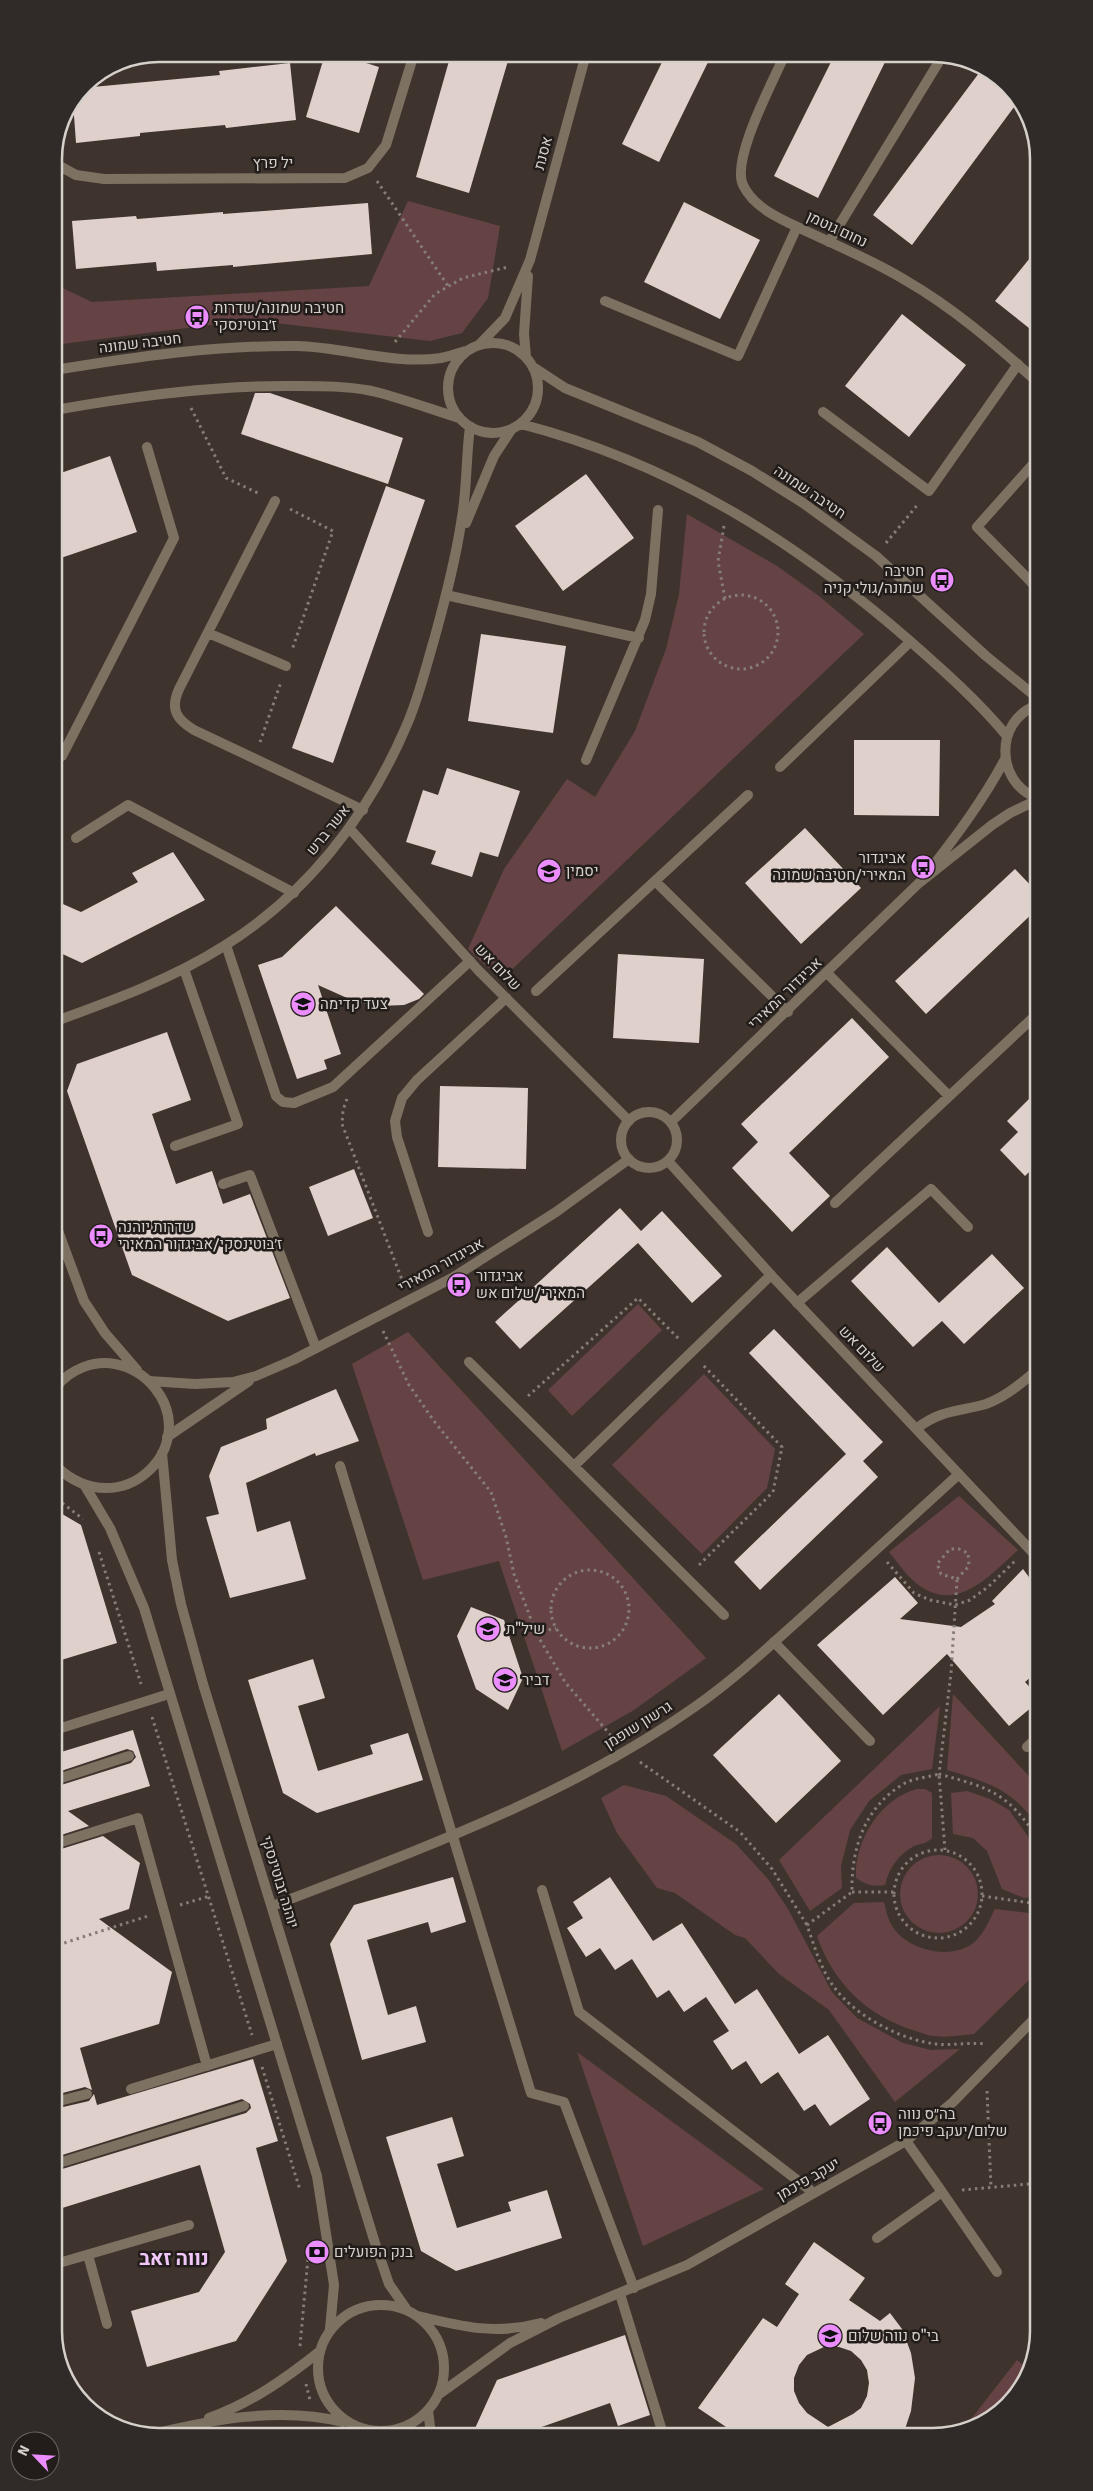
<svg xmlns="http://www.w3.org/2000/svg" width="1093" height="2491" font-family="Signika,Heebo,sans-serif">
	<style>
		.green { fill: #654344 }
		.building { fill: #e0d0cb; fill-rule: evenodd }
		.lines { fill: none; stroke-linecap: round; stroke-linejoin: round }
		.path { stroke: #867d77; stroke-width: 3; stroke-dasharray: 2.5 4; stroke-linecap: butt }
		.service { stroke: #7d7162; stroke-width: 10 }
		.minor { stroke: #7d7162; stroke-width: 10 }
		.tertiary { stroke: #7d7162; stroke-width: 10 }
		.labels { text-anchor: middle; dominant-baseline: central; stroke-width: 5; stroke-linejoin: round; paint-order: stroke }
		.street-label { font-size: 15px; fill: #d6d0cb; stroke: #221d1a }
		.poi-label { font-size: 15px; fill: #d6d0cb; stroke: #221d1a; text-anchor: start }
		.district-label { font-size: 20px; font-weight: bold; fill: #f0c7f8; stroke: #221d1a }
		.rim { fill: none; stroke: #d6d0cb; stroke-width: 2.5 }
	</style>
	<rect width="100%" height="100%" fill="#3f342d"/>
	<path class="green" d="M 408,201 L 500,226 L 488,298 L 462,333 L 430,341 L 249,320 L 54,345 L 54,284 L 92,302 L 369,286 Z
		M 687,514 L 777,566 L 819,596 L 864,634 L 501,980 L 468,949 L 504,869 L 567,779 L 595,797 L 635,731 L 666,649 L 679,594 Z
		M 638,1304 L 662,1330 L 572,1416 L 548,1390 Z
		M 408,1332 L 706,1658 L 634,1710 L 562,1751 L 499,1561 L 423,1580 L 352,1364 Z
		M 704,1374 L 775,1449 L 767,1488 L 702,1554 L 612,1465 Z
		M 959,1496 L 1018,1550 C 991,1574 959,1613 920,1586 C 908,1578 898,1563 889,1552 Z
		M 953,1694 L 1038,1786 L 1038,1827 C 1013,1789 989,1783 947,1770 Z
		M 940,1706 L 932,1769 L 901,1775 L 869,1801 L 850,1830 L 841,1866 L 842,1888 L 810,1911 L 779,1860 Z
		M 624,1785 L 666,1796 L 736,1844 L 768,1879 L 788,1909 L 832,1992 L 857,2018 L 903,2043 L 931,2050 L 960,2049 L 895,2102 L 829,2010 L 779,1974 L 745,1938 L 735,1935 L 675,1893 L 657,1888 L 617,1833 L 601,1798 Z
		M 917,1789 L 925,1789 L 932,1793 L 932,1838 C 926,1844 922,1843 914,1846 C 899,1854 889,1868 885,1885 C 873,1887 866,1885 856,1878 C 854,1841 881,1798 917,1789 Z
		M 967,1791 L 990,1799 L 1009,1810 L 1032,1842 L 1038,1853 L 1038,1895 L 1024,1898 L 1002,1889 L 987,1851 L 973,1838 L 953,1834 L 951,1793 Z
		M900 1894a39 39 0 1 1 78 0a39 39 0 1 1-78 0Z
		M 884,1902 C 886,1909 887,1917 891,1924 C 904,1949 948,1961 972,1944 C 983,1936 989,1921 995,1909 L 1038,1914 L 1038,1971 L 974,2034 C 961,2035 948,2038 935,2036 C 929,2036 922,2033 916,2031 C 868,2017 833,1983 817,1936 L 854,1903 Z
		M 577,2052 L 764,2189 L 643,2246 Z
		M 1017,2360 L 1027,2368 L 1018,2396 L 968,2432 L 961,2432 Z"/>
	<path class="building" d="M 325,54 L 337,54 L 379,67 L 359,133 L 306,117 Z
		M 451,54 L 510,54 L 469,193 L 416,177 Z
		M 666,54 L 712,54 L 659,162 L 622,144 Z
		M 835,54 L 889,54 L 818,198 L 774,176 Z
		M 290,63 L 296,120 L 226,128 L 225,125 L 140,133 L 140,136 L 76,143 L 73,102 L 82,88 L 220,75 L 219,71 Z
		M 982,69 L 998,75 L 1017,103 L 912,245 L 873,215 Z
		M 684,202 L 760,240 L 720,319 L 644,282 Z
		M 368,203 L 372,254 L 233,267 L 233,265 L 157,271 L 156,262 L 76,269 L 72,221 L 136,216 L 137,219 L 223,212 L 223,214 Z
		M 1034,253 L 1034,332 L 995,301 Z
		M 902,314 L 966,365 L 909,437 L 845,386 Z
		M 255,393 L 270,393 L 403,438 L 388,484 L 241,434 Z
		M 110,456 L 137,532 L 55,560 L 55,475 Z
		M 586,474 L 634,538 L 563,591 L 515,526 Z
		M 386,486 L 425,500 L 333,763 L 292,748 Z
		M 481,634 L 566,646 L 553,733 L 468,721 Z
		M 854,740 L 940,740 L 939,816 L 854,815 Z
		M 447,768 L 520,791 L 498,857 L 480,852 L 472,877 L 431,864 L 436,851 L 406,842 L 423,790 L 438,795 Z
		M 805,828 L 861,888 L 801,944 L 745,883 Z
		M 173,852 L 205,900 L 82,963 L 56,951 L 56,901 L 81,912 L 138,882 L 132,873 Z
		M 1015,869 L 1036,891 L 1036,910 L 926,1014 L 895,981 Z
		M 336,906 L 424,994 L 419,999 L 404,1005 L 380,1006 L 356,1002 L 318,985 L 341,1054 L 324,1060 L 327,1069 L 297,1079 L 258,965 L 282,957 Z
		M 618,954 L 704,959 L 699,1043 L 613,1038 Z
		M 852,1018 L 889,1057 L 789,1153 L 830,1196 L 792,1232 L 732,1168 L 758,1142 L 741,1124 Z
		M 167,1032 L 191,1100 L 152,1114 L 176,1184 L 212,1171 L 223,1204 L 250,1194 L 290,1298 L 228,1321 L 132,1275 L 67,1091 L 77,1064 Z
		M 440,1086 L 528,1088 L 526,1169 L 438,1167 Z
		M 1036,1092 L 1036,1165 L 1025,1176 L 1000,1150 L 1018,1132 L 1007,1121 Z
		M 354,1169 L 373,1218 L 328,1236 L 309,1187 Z
		M 620,1208 L 641,1231 L 662,1211 L 722,1276 L 692,1303 L 638,1243 L 520,1349 L 495,1322 Z
		M 887,1247 L 939,1303 L 992,1254 L 1024,1288 L 964,1344 L 942,1321 L 913,1347 L 851,1281 Z
		M 774,1329 L 883,1442 L 863,1461 L 878,1477 L 760,1590 L 734,1562 L 846,1454 L 749,1353 Z
		M 336,1389 L 359,1441 L 316,1456 L 315,1453 L 246,1483 L 257,1532 L 290,1521 L 306,1579 L 230,1598 L 206,1517 L 219,1514 L 209,1476 L 221,1447 L 267,1429 L 266,1419 Z
		M 57,1511 L 81,1525 L 117,1643 L 58,1661 Z
		M 1023,1569 L 1037,1588 L 1038,1671 L 1025,1682 L 1038,1696 L 1038,1702 L 1009,1726 L 947,1654 L 883,1715 L 817,1645 L 895,1577 L 918,1603 L 900,1619 L 961,1627 L 995,1604 L 992,1601 Z
		M 471,1607 L 504,1620 L 523,1678 L 508,1710 L 476,1689 L 457,1636 Z
		M 313,1659 L 325,1698 L 298,1706 L 318,1771 L 373,1754 L 370,1745 L 408,1733 L 423,1780 L 317,1813 L 283,1793 L 248,1680 Z
		M 779,1694 L 841,1761 L 776,1823 L 713,1755 Z
		M 133,1730 L 150,1786 L 68,1811 L 89,1826 L 58,1836 L 58,1786 L 131,1763 L 136,1757 L 133,1751 L 127,1749 L 58,1772 L 58,1753 Z
		M 103,1836 L 140,1863 L 129,1909 L 99,1919 L 172,1972 L 159,2024 L 80,2048 L 92,2090 L 85,2087 L 59,2094 L 58,1850 Z
		M 453,1877 L 466,1922 L 431,1933 L 428,1922 L 367,1940 L 388,2015 L 416,2006 L 426,2042 L 362,2060 L 330,1944 L 354,1905 Z
		M 610,1877 L 653,1941 L 682,1923 L 735,2004 L 757,1989 L 799,2054 L 828,2035 L 870,2099 L 830,2126 L 815,2104 L 804,2111 L 778,2072 L 761,2084 L 746,2061 L 732,2070 L 713,2041 L 729,2031 L 706,1997 L 684,2012 L 669,1990 L 657,1998 L 632,1959 L 615,1970 L 600,1948 L 586,1957 L 567,1928 L 583,1918 L 573,1902 Z
		M 253,2059 L 278,2141 L 256,2148 L 287,2261 L 236,2341 L 147,2367 L 131,2311 L 199,2292 L 225,2252 L 200,2165 L 59,2209 L 59,2170 L 246,2113 L 251,2108 L 250,2104 L 242,2099 L 59,2156 L 59,2108 L 89,2101 L 94,2094 L 97,2105 Z
		M 452,2117 L 464,2156 L 437,2164 L 457,2228 L 511,2211 L 508,2202 L 547,2190 L 562,2238 L 456,2271 L 421,2251 L 386,2137 Z
		M 814,2242 L 865,2278 L 849,2300 L 880,2321 L 890,2313 L 902,2329 L 911,2353 L 915,2378 L 911,2411 L 904,2432 L 735,2433 L 698,2408 L 763,2318 L 777,2327 L 799,2294 L 785,2284 ZM 826,2346 L 839,2347 L 851,2351 L 861,2360 L 867,2370 L 869,2383 L 867,2396 L 861,2408 L 853,2414 L 828,2427 L 807,2413 L 799,2403 L 794,2391 L 794,2378 L 799,2365 L 807,2355 Z
		M 625,2335 L 650,2415 L 618,2426 L 610,2403 L 533,2430 L 535,2434 L 472,2435 L 497,2380 Z"/>
	<g class="lines">
		<path class="path" d="M 377,181 L 448,286
			M 54,247 L 59,185
			M 54,334 L 60,351
			M 395,342 L 435,294 L 463,278 L 508,267
			M 191,408 L 226,478 L 260,494
			M 290,509 L 333,531 L 292,650
			M 724,526 L 718,561 L 725,599
			M 886,543 L 919,503
			M704 632a37 37 0 1 1 74 0a37 37 0 1 1-74 0Z
			M 260,742 L 281,682
			M 347,1099 L 343,1110 L 342,1124 L 404,1285
			M 383,1331 L 409,1385 L 434,1421 L 491,1492 L 506,1537 L 514,1574 L 536,1633 L 565,1682 L 613,1738
			M 528,1396 L 638,1298 L 680,1340
			M 57,1499 L 83,1519
			M 99,1552 L 141,1684
			M 887,1562 L 914,1593 L 930,1600 L 955,1605 L 970,1600 L 988,1587 L 1016,1560
			M 699,1565 L 773,1492 L 782,1447 L 703,1365
			M551 1609a39 39 0 1 1 78 0a39 39 0 1 1-78 0Z
			M 957,1579 L 969,1566 L 968,1553 L 959,1549 L 950,1549 L 937,1564 L 941,1574 L 957,1579 L 951,1673 L 939,1774 C 990,1788 1008,1793 1038,1839
			M 536,1633 L 556,1628
			M 152,1717 L 252,2035
			M 640,1762 L 740,1832 L 772,1869 L 807,1925
			M 945,1850 L 939,1774 C 929,1777 915,1778 905,1783 C 865,1806 851,1848 852,1892 L 807,1925 C 814,1945 821,1970 834,1987 C 855,2016 901,2040 936,2044 C 952,2046 968,2042 985,2044
			M894 1894a44 44 0 1 1 88 0a44 44 0 1 1-88 0Z
			M 852,1892 L 895,1892
			M 982,1896 L 1038,1904
			M 180,1905 L 210,1896
			M 58,1945 L 148,1916
			M 262,2067 L 300,2190
			M 987,2091 L 991,2188
			M 962,2190 L 1029,2184 L 1039,2192
			M 300,2346 L 309,2247
			M 306,2384 L 310,2400"/>
		<path class="service" d="M 829,242 L 943,55
			M 605,301 L 738,356 L 797,227
			M 823,412 L 929,491 L 1018,364
			M 1034,463 L 977,527 L 1035,586
			M 275,501 L 179,689 C 170,709 176,719 194,730 L 363,810
			M 446,595 L 639,638
			M 208,633 L 286,666
			M 55,759 L 62,756 L 174,538 L 147,447
			M 586,760 L 645,620 L 651,594 L 658,510
			M 780,767 L 910,642
			M 76,838 L 128,805 L 294,893
			M 655,881 L 788,1012
			M 226,945 L 276,1096 L 283,1102 L 294,1103 L 333,1087 L 470,961
			M 827,973 L 949,1096
			M 536,991 L 748,795
			M 175,1146 L 238,1124 L 184,969
			M 223,1184 L 250,1175 L 316,1348
			M 835,1203 L 1036,1015
			M 428,1232 L 397,1137 L 395,1121 L 402,1098 L 417,1080 L 506,998
			M 797,1303 L 931,1189 L 968,1227
			M 469,1362 L 724,1615
			M 917,1428 C 943,1409 958,1412 986,1404 C 1006,1397 1021,1383 1037,1370
			M 340,1466 L 531,2093 L 564,2102 L 634,2288
			M 574,1466 L 771,1275
			M 774,1642 L 870,1741
			M 58,1729 L 169,1694
			M 1027,1747 L 1038,1737
			M 58,1779 L 129,1756
			M 58,1843 L 138,1818 L 207,2066
			M 542,1890 L 579,2012 L 814,2193
			M 131,2089 L 277,2044
			M 59,2101 L 87,2094
			M 59,2163 L 244,2106
			M 942,2192 L 997,2272
			M 877,2238 L 942,2192 L 906,2141
			M 88,2255 L 107,2324
			M 59,2263 L 189,2225
			M 620,2294 L 663,2434
			M 59,2356 L 65,2374"/>
		<path class="minor" d="M 785,54 C 773,82 731,159 743,185 C 754,209 785,221 806,231 C 840,247 874,261 905,280 C 952,307 994,343 1034,379
			M 54,163 L 76,175 L 104,179 L 345,178 L 368,168 L 386,145 L 414,54
			M 466,523 L 494,456 L 511,430
			M 350,829 L 478,970 L 629,1121
			M 929,871 C 957,835 984,799 1005,759
			M 56,1021 C 114,1000 172,979 224,946 C 306,895 367,817 405,729 C 418,701 425,670 434,640 C 445,600 456,559 462,517 C 467,488 466,457 470,427
			M621 1140a28 28 0 1 1 56 0a28 28 0 1 1-56 0Z
			M 671,1122 L 919,883 L 992,825 L 1010,813 L 1035,801
			M 668,1161 L 771,1275 L 1037,1557
			M 149,1381 L 195,1384 L 233,1382 L 256,1376 L 293,1360 L 452,1278 L 556,1212 L 629,1159
			M 167,1437 L 249,1381
			M 272,1906 C 418,1850 567,1797 696,1706 C 736,1678 773,1643 810,1610 C 860,1565 909,1519 959,1474"/>
		<path class="tertiary" d="M448 388a45 45 0 1 1 90 0a45 45 0 1 1-90 0Z
			M 479,345 L 505,318 L 530,260 L 586,54
			M 526,357 L 524,334 L 528,276
			M 533,367 L 565,388 L 698,442 L 752,471 L 803,503 L 876,556 L 986,656 L 1035,696
			M 55,370 C 134,357 216,345 297,346 C 344,347 394,365 441,358 C 450,356 458,353 467,351
			M 55,410 C 134,396 215,385 296,386 C 321,386 348,386 372,391 C 401,398 430,409 459,418
			M 521,424 C 671,463 794,540 910,641 C 944,671 978,701 1007,736
			M 1035,706 C 995,722 996,781 1035,797
			M 57,1228 L 84,1301 L 105,1333 L 137,1370
			M 57,1350 L 58,1384
			M 57,1386 C 71,1369 94,1360 115,1364 C 131,1367 144,1375 154,1387 C 203,1446 121,1527 57,1467
			M 162,1453 L 172,1560 L 181,1604 L 203,1684 L 375,2243 L 389,2284 L 407,2310
			M 85,1486 L 110,1528 L 144,1608 L 317,2176 L 334,2285 L 330,2329
			M318 2368a63 63 0 1 1 126 0a63 63 0 1 1-126 0Z
			M 418,2316 C 463,2327 496,2335 541,2323
			M 438,2395 L 510,2343 L 559,2318 L 687,2265 L 906,2141 L 953,2102 L 1038,2015
			M 428,2410 L 431,2435
			M 209,2418 C 251,2403 285,2379 319,2352
			M 148,2435 C 211,2420 279,2406 343,2422"/>
	</g>
	<defs>
		<symbol id="bus-disc" viewBox="-11 -11 22 22"><circle r="9.5" fill="#eb8dfc" stroke="#221d1a"/><path d="M-5-6H5V4H4V6H2V4H-2V6H-4V4H-5ZM-3.5-4V0h7V-4ZM-3.5 1.2v1.5H-2V1.2ZM2 1.2v1.5H3.5V1.2Z" fill="#111"/></symbol>
		<symbol id="school-disc" viewBox="-11 -11 22 22"><circle r="9.5" fill="#eb8dfc" stroke="#221d1a"/><path d="M0-5L7-2L0 1L-7-2ZM-4 1L0 2.5L4 1V4Q0 6-4 4Z" fill="#111"/></symbol>
		<symbol id="bank-disc" viewBox="-11 -11 22 22"><circle r="9.5" fill="#eb8dfc" stroke="#221d1a"/><path d="M-6-4H6V4H-6ZM0-2.3a2.3 2.3 0 1 0 0 4.6a2.3 2.3 0 1 0 0-4.6Z" fill="#111"/></symbol>
	</defs>
	<g fill-rule="evenodd">
		<use href="#bus-disc" x="183" y="303" width="28" height="28"/>
		<use href="#bus-disc" x="928" y="566" width="28" height="28"/>
		<use href="#bus-disc" x="909" y="853" width="28" height="28"/>
		<use href="#school-disc" x="535" y="857" width="28" height="28"/>
		<use href="#school-disc" x="289" y="990" width="28" height="28"/>
		<use href="#bus-disc" x="87" y="1222" width="28" height="28"/>
		<use href="#bus-disc" x="445" y="1271" width="28" height="28"/>
		<use href="#school-disc" x="474" y="1615" width="28" height="28"/>
		<use href="#school-disc" x="491" y="1666" width="28" height="28"/>
		<use href="#bus-disc" x="866" y="2109" width="28" height="28"/>
		<use href="#bank-disc" x="303" y="2238" width="28" height="28"/>
		<use href="#school-disc" x="816" y="2322" width="28" height="28"/>
	</g>
	<g class="labels">
		<g class="street-label">
			<text transform="translate(543 153) rotate(-75)">אסנת</text>
			<text x="273" y="163">יל פרץ</text>
			<text transform="translate(837 229) rotate(25)">נחום גוטמן</text>
			<text transform="translate(140 343) rotate(-7)">חטיבה שמונה</text>
			<text transform="translate(810 492) rotate(34)">חטיבה שמונה</text>
			<text transform="translate(328 830) rotate(-51)">אשר ברש</text>
			<text transform="translate(498 967) rotate(46)">שלום אש</text>
			<text transform="translate(785 993) rotate(-44)">אביגדור המאירי</text>
			<text transform="translate(441 1265) rotate(-29)">אביגדור המאירי</text>
			<text transform="translate(862 1349) rotate(46)">שלום אש</text>
			<text transform="translate(638 1725) rotate(-32)">גרשון שופמן</text>
			<text transform="translate(280 1882) rotate(73)">יוהנה זבוטינסקי</text>
			<text transform="translate(808 2179) rotate(-30)">יעקב פיכמן</text>
		</g>
		<g class="poi-label">
			<text x="214" y="308">חטיבה שמונה/שדרות<tspan x="214" dy="17">ז׳בוטינסקי</tspan></text>
			<text x="924" y="571" text-anchor="end">חטיבה<tspan x="924" dy="17">שמונה/גולי קניה</tspan></text>
			<text x="906" y="858" text-anchor="end">אביגדור<tspan x="906" dy="17">המאירי/חטיבה שמונה</tspan></text>
			<text x="566" y="871">יסמין</text>
			<text x="320" y="1004">צעד קדימה</text>
			<text x="118" y="1227">שדרות יוהנה<tspan x="118" dy="17">ז׳בוטינסקי/אביגדור המאירי</tspan></text>
			<text x="476" y="1276">אביגדור<tspan x="476" dy="17">המאירי/שלום אש</tspan></text>
			<text x="506" y="1629">שיל"ת</text>
			<text x="522" y="1680">דביר</text>
			<text x="898" y="2114">בה״ס נווה<tspan x="898" dy="17">שלום/יעקב פיכמן</tspan></text>
			<text x="334" y="2252">בנק הפועלים</text>
			<text x="848" y="2336">בי"ס נווה שלום</text>
		</g>
		<g class="district-label">
			<text x="174" y="2258">נווה זאב</text>
		</g>
	</g>
	<path d="M0 0H1093V2491H0ZM159 62H933A97 97 0 0 1 1030 159V2331A97 97 0 0 1 933 2428H159A97 97 0 0 1 62 2331V159A97 97 0 0 1 159 62Z" fill="#302b28" fill-rule="evenodd"/>
	<path class="rim" d="M159 62H933A97 97 0 0 1 1030 159V2331A97 97 0 0 1 933 2428H159A97 97 0 0 1 62 2331V159A97 97 0 0 1 159 62Z"/>
	<g transform="translate(35 2456) rotate(295)"><circle r="24" fill="#221d1a" stroke="#6a6561"/>
	<path d="M0-4L9 19L0 12L-9 19Z" fill="#eb8dfc"/>
	<text y="-8" font-size="14" font-weight="bold" text-anchor="middle" fill="#d6d0cb">N</text>
	</g>
</svg>
